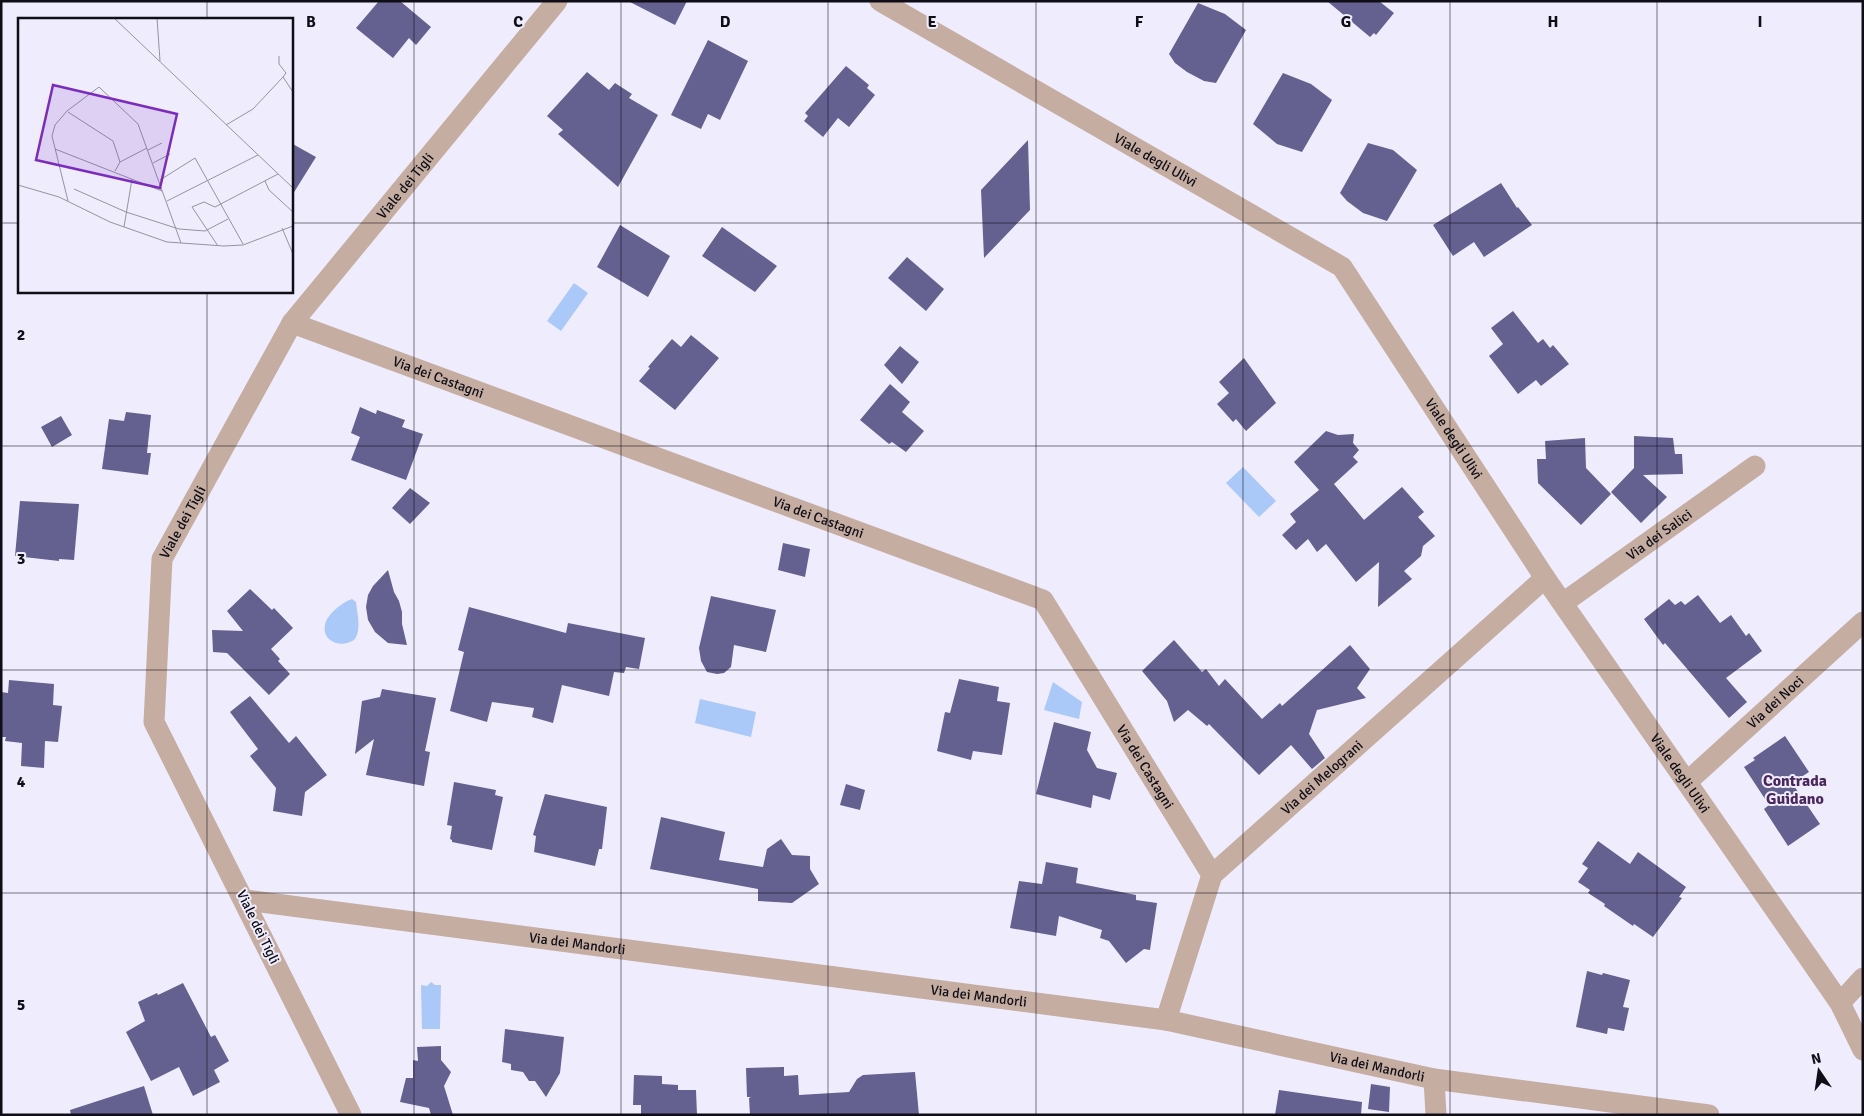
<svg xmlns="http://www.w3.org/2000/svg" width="1864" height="1116" font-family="Signika,sans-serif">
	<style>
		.water { fill: #aac8f8 }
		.building { fill: #646090 }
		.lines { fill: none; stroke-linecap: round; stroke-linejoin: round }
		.minor { stroke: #c5ada1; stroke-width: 21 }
		.grid { fill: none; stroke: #0f0d16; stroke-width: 1; stroke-opacity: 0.55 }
		.labels { text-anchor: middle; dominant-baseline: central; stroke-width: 4; stroke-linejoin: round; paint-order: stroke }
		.street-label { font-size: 14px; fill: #0f0d16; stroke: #efedfd }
		.quarter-label { font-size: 16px; font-weight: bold; fill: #4a275f; stroke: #efedfd }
		.inset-road { fill: none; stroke: #9593a1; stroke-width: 1 }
		.view { fill: #7b2cbf; fill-opacity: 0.15; stroke: #7b2cbf; stroke-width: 2.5 }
		.inset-edge { fill: none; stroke: #0f0d16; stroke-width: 2.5 }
		.grid-label { font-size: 16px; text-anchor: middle; font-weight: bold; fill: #0f0d16; stroke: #efedfd; stroke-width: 4; stroke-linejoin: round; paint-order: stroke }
	</style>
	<rect width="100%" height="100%" fill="#efedfd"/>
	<path class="water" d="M 574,283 L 588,293 L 561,331 L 547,321 Z
		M 1243,467 L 1276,501 L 1259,517 L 1226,483 Z
		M 352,599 L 356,602 C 357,612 361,627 356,637 C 355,640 351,642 347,643 C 336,646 322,639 325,625 C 327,614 343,602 352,599 Z
		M 1053,682 L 1082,702 L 1079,719 L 1044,710 Z
		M 700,699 L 756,712 L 751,737 L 695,723 Z
		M 431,982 L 435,985 L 441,985 L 440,1029 L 422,1029 L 421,985 L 427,986 Z"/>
	<path class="building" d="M 379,1 L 400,1 L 431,27 L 416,45 L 409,38 L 393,58 L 356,28 Z
		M 628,1 L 687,1 L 675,25 Z
		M 1327,1 L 1379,1 L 1394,13 L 1376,35 L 1374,33 L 1370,37 Z
		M 1198,3 L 1225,14 L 1246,30 L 1216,83 L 1204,81 L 1187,72 L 1175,63 L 1169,54 Z
		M 708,40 L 748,61 L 720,120 L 708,114 L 701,129 L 671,115 Z
		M 846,66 L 869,85 L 867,88 L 875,95 L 849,127 L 838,118 L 823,137 L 804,121 L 808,116 L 805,113 Z
		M 587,72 L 609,90 L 615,83 L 632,94 L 629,98 L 658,115 L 618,187 L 558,134 L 563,130 L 547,116 Z
		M 1283,73 L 1311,84 L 1332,100 L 1302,152 L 1277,144 L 1253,124 Z
		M 1028,140 L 1030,210 L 984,258 L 981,190 Z
		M 291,143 L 316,157 L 291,197 Z
		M 1368,143 L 1393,150 L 1417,170 L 1387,221 L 1363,213 L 1347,201 L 1340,193 Z
		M 1501,183 L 1517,208 L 1518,207 L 1532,225 L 1484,257 L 1474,242 L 1453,256 L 1433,225 Z
		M 620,225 L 670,256 L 648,297 L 597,267 Z
		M 722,227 L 777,266 L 755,292 L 702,256 Z
		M 907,257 L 944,289 L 926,311 L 888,278 Z
		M 1513,311 L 1538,343 L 1543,339 L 1550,348 L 1553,345 L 1569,364 L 1541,386 L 1536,380 L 1518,394 L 1489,356 L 1503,344 L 1491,328 Z
		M 691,335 L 719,358 L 675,410 L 639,381 L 650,368 L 648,367 L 672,339 L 681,347 Z
		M 900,346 L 919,362 L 902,384 L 884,365 Z
		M 1244,358 L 1276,403 L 1246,431 L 1236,419 L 1233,422 L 1217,404 L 1229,393 L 1219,382 Z
		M 890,384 L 910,402 L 902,412 L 924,431 L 906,452 L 892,442 L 889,444 L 860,420 Z
		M 360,407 L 376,414 L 377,410 L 405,420 L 402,427 L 423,434 L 406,480 L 351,460 L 360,437 L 351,433 Z
		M 126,412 L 151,415 L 147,453 L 151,453 L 148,475 L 102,469 L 109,419 L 124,421 Z
		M 61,416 L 72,435 L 52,447 L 41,427 Z
		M 1326,431 L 1338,435 L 1354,434 L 1353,443 L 1359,450 L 1353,457 L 1358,462 L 1334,484 L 1364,520 L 1402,487 L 1424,512 L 1418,517 L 1435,536 L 1423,546 L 1421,556 L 1404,571 L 1412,579 L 1378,607 L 1379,562 L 1356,582 L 1326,544 L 1317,552 L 1308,539 L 1296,550 L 1282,535 L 1296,522 L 1290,514 L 1319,490 L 1294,462 Z
		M 1634,436 L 1673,438 L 1675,454 L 1682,454 L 1683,474 L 1643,475 L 1667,497 L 1641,523 L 1611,492 L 1634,468 Z
		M 1585,438 L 1586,468 L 1611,494 L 1581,525 L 1538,483 L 1537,459 L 1546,459 L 1545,441 Z
		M 410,488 L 430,503 L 410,524 L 392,508 Z
		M 20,501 L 79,504 L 74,560 L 59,559 L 59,561 L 15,556 Z
		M 783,543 L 810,549 L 805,577 L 778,570 Z
		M 388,570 L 394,592 L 399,601 L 402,612 L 402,624 L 407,645 L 388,643 L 375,632 L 368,620 L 366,607 L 368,595 L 373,586 Z
		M 250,589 L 272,610 L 274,608 L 293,628 L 271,649 L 280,659 L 278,661 L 290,674 L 269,695 L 227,653 L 213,652 L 212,630 L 243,631 L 227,611 Z
		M 1698,595 L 1720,623 L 1731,615 L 1746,636 L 1749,633 L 1762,651 L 1726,678 L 1747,702 L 1729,718 L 1665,643 L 1663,645 L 1644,619 L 1669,599 L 1675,605 L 1681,601 L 1685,605 Z
		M 711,596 L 776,610 L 766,652 L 734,645 L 731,667 L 724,673 L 717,674 L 707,672 L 701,661 L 699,648 Z
		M 469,607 L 566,633 L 568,623 L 645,638 L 639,669 L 626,667 L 624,673 L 614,672 L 609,696 L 562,685 L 553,723 L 532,717 L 534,708 L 492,702 L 487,722 L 450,711 L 464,652 L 458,650 Z
		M 1174,640 L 1202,672 L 1206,669 L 1219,686 L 1225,679 L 1262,719 L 1280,703 L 1282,706 L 1350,645 L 1370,669 L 1357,688 L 1366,698 L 1317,710 L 1309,734 L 1325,758 L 1312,769 L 1291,745 L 1259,775 L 1209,724 L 1207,726 L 1188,710 L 1174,722 L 1167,701 L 1142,671 Z
		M 959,679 L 999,687 L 997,701 L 1010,703 L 1002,755 L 973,751 L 971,760 L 937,751 L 945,712 L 950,713 Z
		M 9,680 L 54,684 L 53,705 L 62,706 L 58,742 L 45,741 L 44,768 L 21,766 L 22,743 L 5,741 L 6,737 L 1,737 L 1,692 L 8,693 Z
		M 382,689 L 436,698 L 425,751 L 430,752 L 424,786 L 366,775 L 374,739 L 355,754 L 362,701 L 380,697 Z
		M 250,696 L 289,743 L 296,736 L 327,775 L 305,792 L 302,816 L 273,811 L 276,788 L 250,756 L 258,749 L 230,712 Z
		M 1054,722 L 1091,732 L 1087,750 L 1097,768 L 1117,773 L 1110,800 L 1093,795 L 1091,808 L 1036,794 Z
		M 1785,736 L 1809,772 L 1792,783 L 1820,824 L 1788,846 L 1764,809 L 1769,805 L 1744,767 L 1755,760 L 1753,758 Z
		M 454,782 L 496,790 L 495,795 L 503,797 L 492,850 L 452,842 L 452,840 L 450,839 L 452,826 L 447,825 Z
		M 846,784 L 865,790 L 860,810 L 840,805 Z
		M 545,794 L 607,807 L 602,849 L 599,849 L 595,866 L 534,852 L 536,836 L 533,835 Z
		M 661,817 L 725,832 L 719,860 L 763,867 L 767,849 L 781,839 L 792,855 L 810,856 L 810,869 L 819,884 L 792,903 L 758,901 L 758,889 L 650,869 Z
		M 1598,841 L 1630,864 L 1638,852 L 1686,887 L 1679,897 L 1682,898 L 1653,937 L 1634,924 L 1633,926 L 1604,906 L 1605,904 L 1588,893 L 1590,890 L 1578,882 L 1588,868 L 1582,864 Z
		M 1046,862 L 1078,868 L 1076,883 L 1136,895 L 1136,900 L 1157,903 L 1150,950 L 1144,949 L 1126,963 L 1109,941 L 1100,938 L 1102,930 L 1059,916 L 1056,936 L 1010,928 L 1019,881 L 1042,884 Z
		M 1587,971 L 1602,975 L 1603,973 L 1630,980 L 1623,1007 L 1629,1008 L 1624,1031 L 1608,1028 L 1607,1034 L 1576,1027 Z
		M 183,983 L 211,1037 L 215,1035 L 229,1061 L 214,1070 L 220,1082 L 193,1096 L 179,1067 L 151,1081 L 126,1032 L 145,1021 L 138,1002 L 157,993 L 158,995 Z
		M 505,1029 L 564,1037 L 560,1073 L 546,1097 L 535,1081 L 529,1081 L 523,1072 L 511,1070 L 511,1064 L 502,1062 Z
		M 441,1046 L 441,1060 L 451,1072 L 444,1086 L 453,1115 L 431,1115 L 429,1108 L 400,1102 L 406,1078 L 413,1078 L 413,1060 L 418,1061 L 417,1047 Z
		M 784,1067 L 784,1076 L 798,1075 L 799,1095 L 849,1092 L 857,1079 L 863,1075 L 915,1072 L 919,1115 L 750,1115 L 749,1098 L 751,1097 L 747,1097 L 746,1068 Z
		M 634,1075 L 662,1076 L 662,1084 L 678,1085 L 678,1090 L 696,1090 L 697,1115 L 641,1115 L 641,1105 L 633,1105 Z
		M 1371,1084 L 1390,1087 L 1389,1112 L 1368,1109 Z
		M 144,1086 L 153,1115 L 71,1115 L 70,1110 Z
		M 1279,1090 L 1362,1102 L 1361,1115 L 1275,1115 Z"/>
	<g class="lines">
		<g class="minor">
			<path id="s1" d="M 880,1 L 1342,267 L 1545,578 L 1840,1003 L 1863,1050"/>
			<path id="s2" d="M 292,323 L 1043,600 L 1212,875"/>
			<path id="s3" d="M 1563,603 L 1755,466"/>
			<path id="s4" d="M 1687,782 L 1863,622"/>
			<path id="s5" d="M 245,900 L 1166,1020 L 1434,1079 L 1709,1115"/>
			<path d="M 1840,1003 L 1863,978"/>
			<path id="s6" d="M 1166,1020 L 1212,875 L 1545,578"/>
			<path d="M 1434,1079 L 1436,1115"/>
			<path id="s7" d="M 351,1115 L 154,722 L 162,559 L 292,323 L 557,1"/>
		</g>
	</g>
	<path class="grid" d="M 207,1 L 207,19M 414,1 L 414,1115M 621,1 L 621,1115M 828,1 L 828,1115M 1036,1 L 1036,1115M 1243,1 L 1243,1115M 1450,1 L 1450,1115M 1657,1 L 1657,1115M 1,223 L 19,223M 291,223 L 1863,223M 207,291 L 207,1115M 1,446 L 1863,446M 1,670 L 1863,670M 1,893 L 1863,893"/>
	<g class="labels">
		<g class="street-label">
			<text stroke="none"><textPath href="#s1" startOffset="318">Viale degli Ulivi</textPath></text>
			<text stroke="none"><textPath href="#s7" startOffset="1050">Viale dei Tigli</textPath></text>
			<text stroke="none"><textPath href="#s2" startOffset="156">Via dei Castagni</textPath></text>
			<text stroke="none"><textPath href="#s1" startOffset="738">Viale degli Ulivi</textPath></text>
			<text stroke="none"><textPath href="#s2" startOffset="561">Via dei Castagni</textPath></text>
			<text stroke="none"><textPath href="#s7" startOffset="645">Viale dei Tigli</textPath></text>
			<text stroke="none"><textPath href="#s3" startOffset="118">Via dei Salici</textPath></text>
			<text stroke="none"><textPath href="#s4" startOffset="119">Via dei Noci</textPath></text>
			<text stroke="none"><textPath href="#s2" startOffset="996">Via dei Castagni</textPath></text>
			<text stroke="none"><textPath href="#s1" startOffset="1142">Viale degli Ulivi</textPath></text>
			<text stroke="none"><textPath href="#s6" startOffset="299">Via dei Melograni</textPath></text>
			<text transform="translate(258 927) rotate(64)">Viale dei Tigli</text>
			<text stroke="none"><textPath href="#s5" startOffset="335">Via dei Mandorli</textPath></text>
			<text stroke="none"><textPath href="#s5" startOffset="740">Via dei Mandorli</textPath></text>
			<text stroke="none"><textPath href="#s5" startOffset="1145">Via dei Mandorli</textPath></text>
		</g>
		<g class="quarter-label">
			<text x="1795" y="781">Contrada<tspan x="1795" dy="18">Guidano</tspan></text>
		</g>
	</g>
	<g transform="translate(18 18)">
		<rect width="275" height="275" fill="#efedfd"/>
		<path class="inset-road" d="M 96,0 L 275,170M 139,0 L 142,43M 261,38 L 261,46 L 268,55 L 265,59M 50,94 L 95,123 L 102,144M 208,107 L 235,91 L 265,59 L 275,74M 37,131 L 144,173M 130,132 L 144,125M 135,145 L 152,136M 97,153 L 102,144 L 129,130M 142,162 L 177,140 L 225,226M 247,163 L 251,172 L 275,194M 0,167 L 41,179 L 92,204 L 149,224 L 206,228 L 225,227 L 275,208M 56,171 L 108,194 L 161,211 L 187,213 L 210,201M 50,183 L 34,118 L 37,107 L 49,93 L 81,69 L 120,106 L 163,225M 149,183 L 240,137M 106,209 L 114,161M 264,210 L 275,236M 200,228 L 174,189 L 186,184 L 197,189 L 260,156"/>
		<path class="view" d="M 35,67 L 159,96 L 142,170 L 18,142 Z"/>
		<rect width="275" height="275" class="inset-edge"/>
	</g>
	<g class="grid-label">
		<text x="311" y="27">B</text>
		<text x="518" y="27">C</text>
		<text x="725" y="27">D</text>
		<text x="932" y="27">E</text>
		<text x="1139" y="27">F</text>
		<text x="1346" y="27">G</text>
		<text x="1553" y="27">H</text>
		<text x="1760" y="27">I</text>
		<text x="21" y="340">2</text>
		<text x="21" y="564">3</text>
		<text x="21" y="787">4</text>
		<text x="21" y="1010">5</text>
	</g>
	<rect width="1864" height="1116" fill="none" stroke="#0f0d16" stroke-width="5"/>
	<g transform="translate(1819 1071) rotate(347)" stroke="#efedfd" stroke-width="4" paint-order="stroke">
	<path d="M0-4L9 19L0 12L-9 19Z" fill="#0f0d16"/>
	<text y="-8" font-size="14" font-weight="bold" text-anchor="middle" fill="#0f0d16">N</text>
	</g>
</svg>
